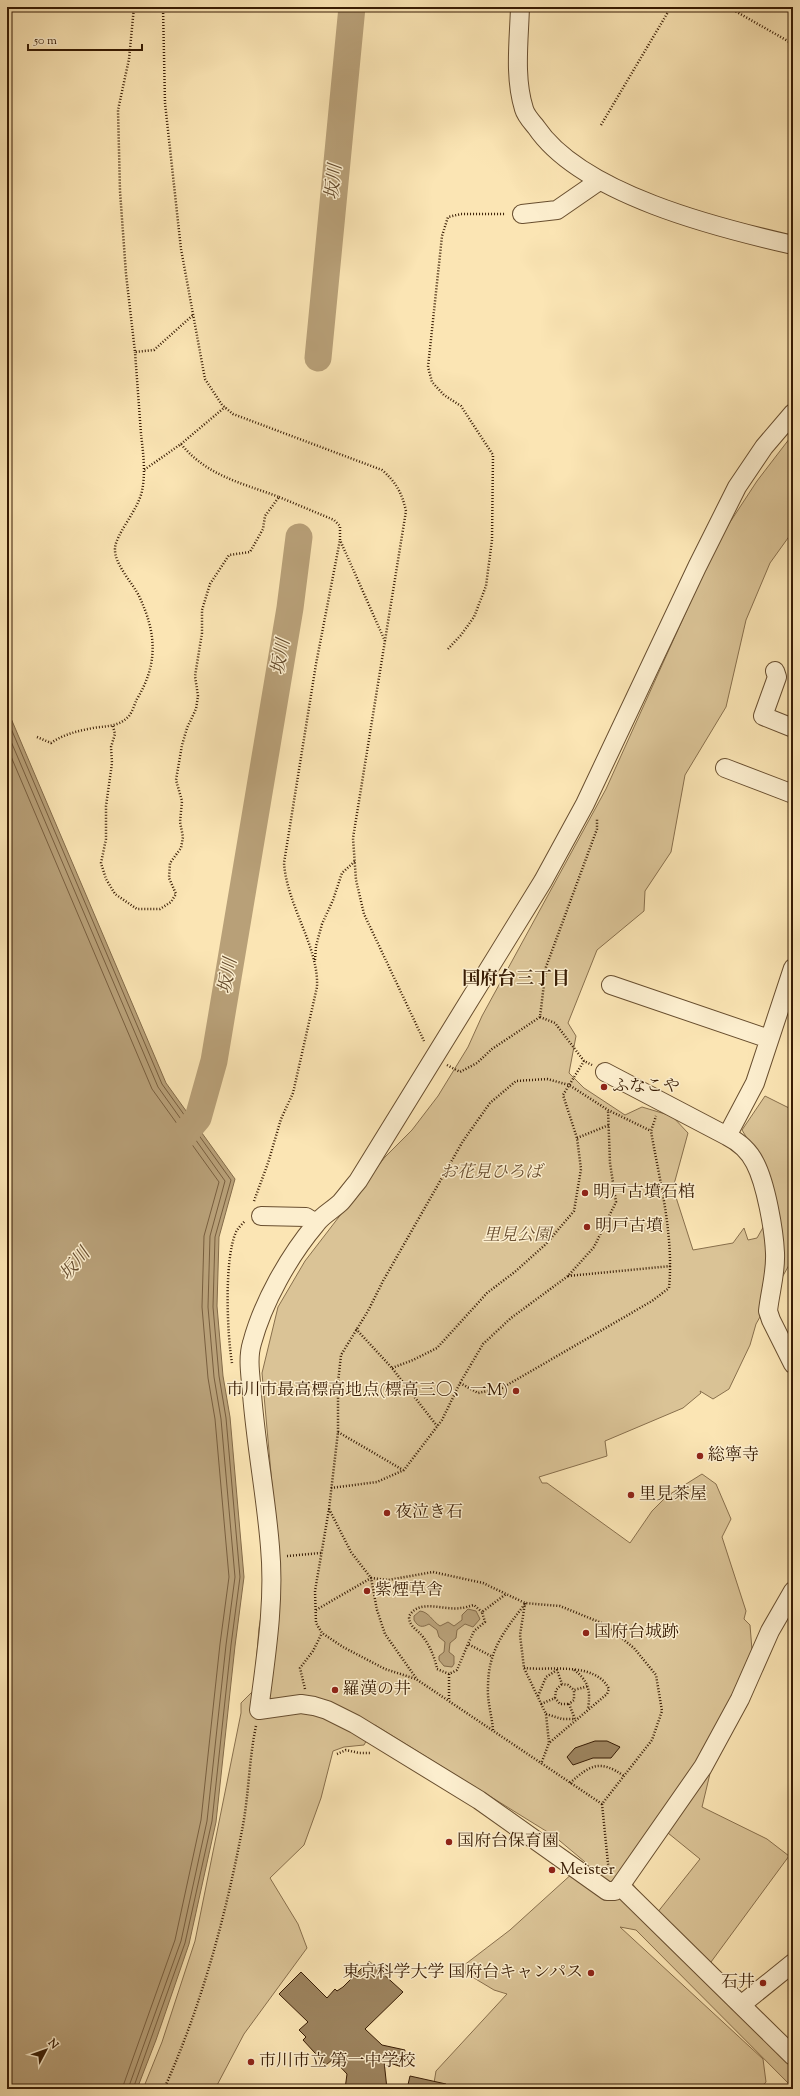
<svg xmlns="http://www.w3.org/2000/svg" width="800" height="2096" font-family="'Sorts Mill Goudy','Noto Serif JP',serif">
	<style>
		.green { fill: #dac396; stroke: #886f4c; fill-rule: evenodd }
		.water { fill: #b8a078; stroke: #846b49 }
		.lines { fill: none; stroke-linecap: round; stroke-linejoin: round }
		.shore { stroke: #785e3e; stroke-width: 1 }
		.river { stroke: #b8a078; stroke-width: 27 }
		.building { fill: #9d845f; stroke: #371b03 }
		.minor-casing { stroke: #684e2f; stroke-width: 20 }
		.path { stroke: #371b03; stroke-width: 2.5; stroke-dasharray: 1 2; stroke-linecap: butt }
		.minor { stroke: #fceece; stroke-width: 18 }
		.poi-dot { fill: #8f2418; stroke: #fceece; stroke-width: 1.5 }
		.labels { text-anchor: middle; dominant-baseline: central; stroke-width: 3; stroke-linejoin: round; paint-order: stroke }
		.poi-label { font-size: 17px; fill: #371b03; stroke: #fceece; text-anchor: start }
		.park-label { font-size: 17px; font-style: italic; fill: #684d2f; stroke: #fceece }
		.water-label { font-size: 18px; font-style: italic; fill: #644a2c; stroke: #fceece }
		.neighbourhood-label { font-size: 18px; font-weight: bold; fill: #371b03; stroke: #fceece }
	</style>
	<rect width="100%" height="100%" fill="#fbe5b4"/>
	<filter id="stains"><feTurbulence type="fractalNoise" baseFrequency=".005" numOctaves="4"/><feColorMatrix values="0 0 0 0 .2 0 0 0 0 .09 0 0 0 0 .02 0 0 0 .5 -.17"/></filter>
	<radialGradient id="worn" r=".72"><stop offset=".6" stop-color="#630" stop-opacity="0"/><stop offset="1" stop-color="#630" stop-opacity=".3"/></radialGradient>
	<path class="green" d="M 793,434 L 793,531 L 770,563 L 746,620 L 726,707 L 685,775 L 671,852 L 645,891 L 644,911 L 597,950 L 568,1023 L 576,1036 L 569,1073 L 584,1088 L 625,1115 L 642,1107 L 672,1116 L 688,1133 L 673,1188 L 693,1250 L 733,1243 L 744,1228 L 748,1240 L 757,1238 L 777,1203 L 763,1165 L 742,1130 L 765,1096 L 793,1110 L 793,1258 L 756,1324 L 750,1345 L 729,1389 L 713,1399 L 700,1391 L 701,1393 L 683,1408 L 605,1441 L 607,1456 L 539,1477 L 542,1483 L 547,1483 L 630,1543 L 652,1511 L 667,1496 L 702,1474 L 716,1484 L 731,1519 L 722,1537 L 746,1611 L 744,1619 L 750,1625 L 752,1650 L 725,1711 L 702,1807 L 767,1839 L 789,1856 L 711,1962 L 793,2046 L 793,2088 L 636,1930 L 620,1927 L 763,2059 L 766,2082 L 760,2089 L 433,2089 L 436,2071 L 507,1994 L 494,1990 L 459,1969 L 510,1930 L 585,1862 L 554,1836 L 375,1725 L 364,1745 L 344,1747 L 333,1751 L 321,1798 L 304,1845 L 270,1878 L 298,1924 L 307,1948 L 244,2034 L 215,2089 L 143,2089 L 162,2042 L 195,1941 L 241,1713 L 241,1703 L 254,1690 L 259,1628 L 276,1529 L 262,1373 L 278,1307 L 305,1261 L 385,1157 L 412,1130 L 438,1096 L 468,1047 L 482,1016 L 606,789 L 719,539 L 757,481 ZM 668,1833 L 700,1859 L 657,1913 L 630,1881 Z"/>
	<path class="water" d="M 7,709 L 166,1083 L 235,1179 L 219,1237 L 217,1306 L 223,1376 L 230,1417 L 244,1577 L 235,1646 L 216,1822 L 189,1944 L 156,2040 L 137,2089 L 7,2089 Z
		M 468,1609 L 476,1611 L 480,1619 L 473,1627 L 465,1624 L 457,1630 L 456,1638 L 450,1643 L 449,1652 L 454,1656 L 454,1664 L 452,1667 L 444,1666 L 439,1660 L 439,1656 L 444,1652 L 445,1642 L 439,1637 L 437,1630 L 429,1624 C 422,1628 418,1627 414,1620 L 414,1616 L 420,1611 C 429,1612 432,1621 440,1626 L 448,1622 L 454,1626 L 462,1620 L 462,1615 Z"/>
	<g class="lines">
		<path class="shore" d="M 7,719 L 162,1084 L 231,1180 L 215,1237 L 213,1307 L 219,1376 L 226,1418 L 240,1577 L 231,1645 L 212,1821 L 185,1943 L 133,2089
			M 7,732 L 158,1087 L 225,1181 L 210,1236 L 208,1307 L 214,1377 L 221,1419 L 235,1577 L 226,1645 L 207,1821 L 181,1941 L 128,2089
			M 7,747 L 152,1089 L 219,1182 L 204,1236 L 202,1307 L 208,1378 L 215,1419 L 229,1577 L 220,1644 L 201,1820 L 175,1940 L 122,2089"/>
		<path class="river" d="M 318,358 L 352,7
			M 171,1150 L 198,1118 L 214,1061 L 290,608 L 299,537"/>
	</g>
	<path class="building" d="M 595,1741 L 607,1741 L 620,1747 L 611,1758 L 593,1758 L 573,1765 L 567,1757 L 575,1748 Z
		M 369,1961 L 403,1992 L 365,2029 L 382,2045 L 405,2050 L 402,2067 L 384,2061 L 387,2089 L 345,2089 L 347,2074 L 333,2059 L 326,2065 L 303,2040 L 306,2037 L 299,2030 L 308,2022 L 279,1994 L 301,1972 L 327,1998 L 335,1989 L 337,1991 L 343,1987 Z
		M 410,2076 L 446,2084 L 445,2089 L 407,2089 Z"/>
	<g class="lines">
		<defs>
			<path id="minor" d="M 520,7 C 519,41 514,77 524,109 C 526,116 532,122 536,127 C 581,194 718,228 793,245
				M 522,214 L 557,210 L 599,181
				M 793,413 L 764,447 L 737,487 L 697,567 L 585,804 L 543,881 L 358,1181 C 352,1188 347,1195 341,1202 C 333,1210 322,1215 316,1224 C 289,1256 263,1302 252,1343 C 247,1359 251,1378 252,1394 C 256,1446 266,1496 270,1547 C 275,1601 266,1656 259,1710 L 301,1704 L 314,1706 L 327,1710 L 355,1724 L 479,1800 L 607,1891 L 615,1891 L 620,1886 L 793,2056
				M 775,671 L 777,677 L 763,716 L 793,728
				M 725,768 L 793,794
				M 793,968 L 755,1083 L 727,1136 C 739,1142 749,1151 755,1163 C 766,1184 774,1230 775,1253 C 776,1273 770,1292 768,1311 L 771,1320 L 793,1364
				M 611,985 L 769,1039
				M 605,1072 L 727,1136
				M 261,1216 L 306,1217 L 316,1223
				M 620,1886 L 703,1767 L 740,1699 L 770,1631 L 793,1591
				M 741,2005 L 793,1963"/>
		</defs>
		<use href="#minor" class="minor-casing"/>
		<path class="path" d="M 134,7 L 129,59 L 118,110 L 120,191 L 126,274 L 135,352 L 154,350 L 193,315
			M 163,7 L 165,103 L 181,249 L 205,379 L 222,405 L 233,414 L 382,470 C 396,482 402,493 406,511 L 353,838 L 356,880 L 364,914 L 424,1041
			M 728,7 L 793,44
			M 601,125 L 671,7
			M 181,444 L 225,407
			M 279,497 L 334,520 L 340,526 L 340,540 L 385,641
			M 448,649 L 461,635 L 474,617 L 486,586 L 492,540 L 493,455 L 461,406 L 444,395 L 432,382 L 428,367 L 442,236 L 448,217 L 461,214 L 506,214
			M 113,726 L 115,734 L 111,747 L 112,763 L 106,806 L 106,839 L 101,863 L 106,879 L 115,894 L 137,909 L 160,909 L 171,902 L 176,894 L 169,878 L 170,863 L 181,848 L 183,837 L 180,822 L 182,801 L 176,780 L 182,745 L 187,728 L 196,709 L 198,696 L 195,676 L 202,633 L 202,610 L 210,584 L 229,555 L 250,552 L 263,529 L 265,516 L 279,497 C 242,483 207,476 181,444 L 144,470
			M 37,737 L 51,743 C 64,734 78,731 93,728 C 105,726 117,727 127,718 C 132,714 134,705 137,699 C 158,664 157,634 139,596 C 132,582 114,564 115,548 C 116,534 138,510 142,491 C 146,472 143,452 141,434 C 139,406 137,379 135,352
			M 315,960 L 316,946 L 322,924 L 333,900 L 342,873 L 355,861
			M 540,1017 L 555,1023 L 584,1061 L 592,1065
			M 447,1065 L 460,1072 L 477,1063 L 492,1049 L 540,1017 L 546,967 L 597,829 L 597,818
			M 577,1138 L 609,1125
			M 254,1201 L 268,1163 L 281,1119 L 293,1093 L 317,987 C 319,947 287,906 284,863 L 316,664 L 340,540
			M 568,1276 L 671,1266
			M 356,1329 L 392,1368 L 437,1426
			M 232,1363 C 227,1333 224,1259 236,1232 C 238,1228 242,1224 245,1221
			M 392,1368 L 413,1360 L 437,1348 L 487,1293 L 516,1271 L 546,1244 L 574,1211 L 581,1169 L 577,1138 L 563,1095 L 584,1061
			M 460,1383 L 478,1393 L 502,1388 L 652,1301 L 669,1288 C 674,1235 660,1183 651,1131 L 656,1116
			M 338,1432 L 403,1470
			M 331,1488 L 377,1482 L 404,1470 L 442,1420 L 460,1383 L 483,1344 L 511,1318 L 568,1276 L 594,1247 L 616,1202 L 610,1163 L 608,1110
			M 329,1509 L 351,1552 L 371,1578 L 388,1580 L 433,1572 L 483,1583 L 525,1603 L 560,1606 L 604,1624 L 634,1648 L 656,1675 L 662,1711 L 652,1740 L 602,1804 L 609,1873
			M 287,1556 L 321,1553
			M 525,1603 L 520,1635 L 524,1668 L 546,1714 L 549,1743 L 541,1764
			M 316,1610 L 371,1578 L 377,1610 L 385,1634 L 416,1678
			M 491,1656 L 468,1644 L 474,1631 L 485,1622 L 482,1612 L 506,1594
			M 524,1668 C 551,1671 595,1661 609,1689 L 607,1694 L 549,1743
			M 574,1670 C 588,1680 591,1691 588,1708
			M 449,1674 L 437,1669 C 435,1658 430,1646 423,1637 C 417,1629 409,1627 409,1616 C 420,1598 444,1611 461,1608 C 465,1608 469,1606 474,1605 L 482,1612
			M 305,1689 L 300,1668 L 313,1651 L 322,1633
			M 538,1696 L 546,1677 L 557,1670 L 562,1684 L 568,1685 L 574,1690 L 589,1686
			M 555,1698 L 556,1690 L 562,1684
			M 449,1699 L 449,1674 L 457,1670 L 468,1644
			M 541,1704 L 555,1698 L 560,1704 L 569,1704
			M 546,1714 L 562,1719 L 575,1719 L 569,1704 L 574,1700 L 574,1690
			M 493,1730 C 492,1716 487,1701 488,1687 C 488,1651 504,1631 525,1604
			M 337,1754 L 346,1750 L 359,1753 L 370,1753
			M 570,1783 C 590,1765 600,1759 624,1776
			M 602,1804 L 416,1679 L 385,1669 L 343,1647 L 322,1633 L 316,1623 L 315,1591 L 329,1509 L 338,1432 L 338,1382 L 341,1355 L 368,1311 L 383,1281 L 463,1141 L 490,1103 L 516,1081 L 547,1079 L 569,1085 L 608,1110 L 651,1131
			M 164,2089 C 202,2005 226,1915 243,1825 C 249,1792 249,1759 256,1726"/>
		<use href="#minor" class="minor"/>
	</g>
	<g class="poi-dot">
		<circle cx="604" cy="1087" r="4"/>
		<circle cx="585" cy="1193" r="4"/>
		<circle cx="587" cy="1227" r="4"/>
		<circle cx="516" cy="1391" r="4"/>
		<circle cx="700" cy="1456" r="4"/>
		<circle cx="631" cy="1495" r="4"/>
		<circle cx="387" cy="1513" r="4"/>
		<circle cx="367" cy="1591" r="4"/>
		<circle cx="586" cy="1633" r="4"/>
		<circle cx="335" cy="1690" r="4"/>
		<circle cx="449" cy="1842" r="4"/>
		<circle cx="552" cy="1870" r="4"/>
		<circle cx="591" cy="1973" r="4"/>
		<circle cx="763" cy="1983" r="4"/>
		<circle cx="251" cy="2062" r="4"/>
	</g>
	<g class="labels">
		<g class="poi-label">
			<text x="612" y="1087">ふなこや</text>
			<text x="593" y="1193">明戸古墳石棺</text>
			<text x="595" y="1227">明戸古墳</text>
			<text x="508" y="1391" text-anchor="end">市川市最高標高地点(標高三〇、一M)</text>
			<text x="708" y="1456">総寧寺</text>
			<text x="639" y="1495">里見茶屋</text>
			<text x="395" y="1513">夜泣き石</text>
			<text x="375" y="1591">紫煙草舎</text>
			<text x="594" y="1633">国府台城跡</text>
			<text x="343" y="1690">羅漢の井</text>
			<text x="457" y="1842">国府台保育園</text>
			<text x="560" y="1870">Meister</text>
			<text x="583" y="1973" text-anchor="end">東京科学大学 国府台キャンパス</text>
			<text x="755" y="1983" text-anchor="end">石井</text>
			<text x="259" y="2062">市川市立 第一中学校</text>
		</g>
		<g class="park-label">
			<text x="491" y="1173">お花見ひろば</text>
			<text x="517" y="1236">里見公園</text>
		</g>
		<g class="water-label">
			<text transform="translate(335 182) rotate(-84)">坂川</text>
			<text transform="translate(282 657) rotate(-80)">坂川</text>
			<text transform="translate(229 976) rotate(-80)">坂川</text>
			<text transform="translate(76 1265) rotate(-50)">坂川</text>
		</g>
		<g class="neighbourhood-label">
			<text x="516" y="980">国府台三丁目</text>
		</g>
	</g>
	<rect width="800" height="2096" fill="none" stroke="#fbe5b4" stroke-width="24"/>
	<rect x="8" y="8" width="784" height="2080" fill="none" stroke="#371b03" stroke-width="2"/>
	<rect x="12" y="12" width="776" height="2072" fill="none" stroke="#371b03"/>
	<g transform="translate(46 2050) rotate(49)" stroke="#fceece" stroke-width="3" paint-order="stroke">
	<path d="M0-3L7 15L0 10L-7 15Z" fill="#371b03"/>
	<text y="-6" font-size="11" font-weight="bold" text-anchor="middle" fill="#371b03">N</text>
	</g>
	<path d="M28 44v6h114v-6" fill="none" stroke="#371b03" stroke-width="2"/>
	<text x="34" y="44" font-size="12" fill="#371b03" stroke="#fceece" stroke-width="3" paint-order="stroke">50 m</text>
	<rect width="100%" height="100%" filter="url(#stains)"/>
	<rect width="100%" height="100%" fill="url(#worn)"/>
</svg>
